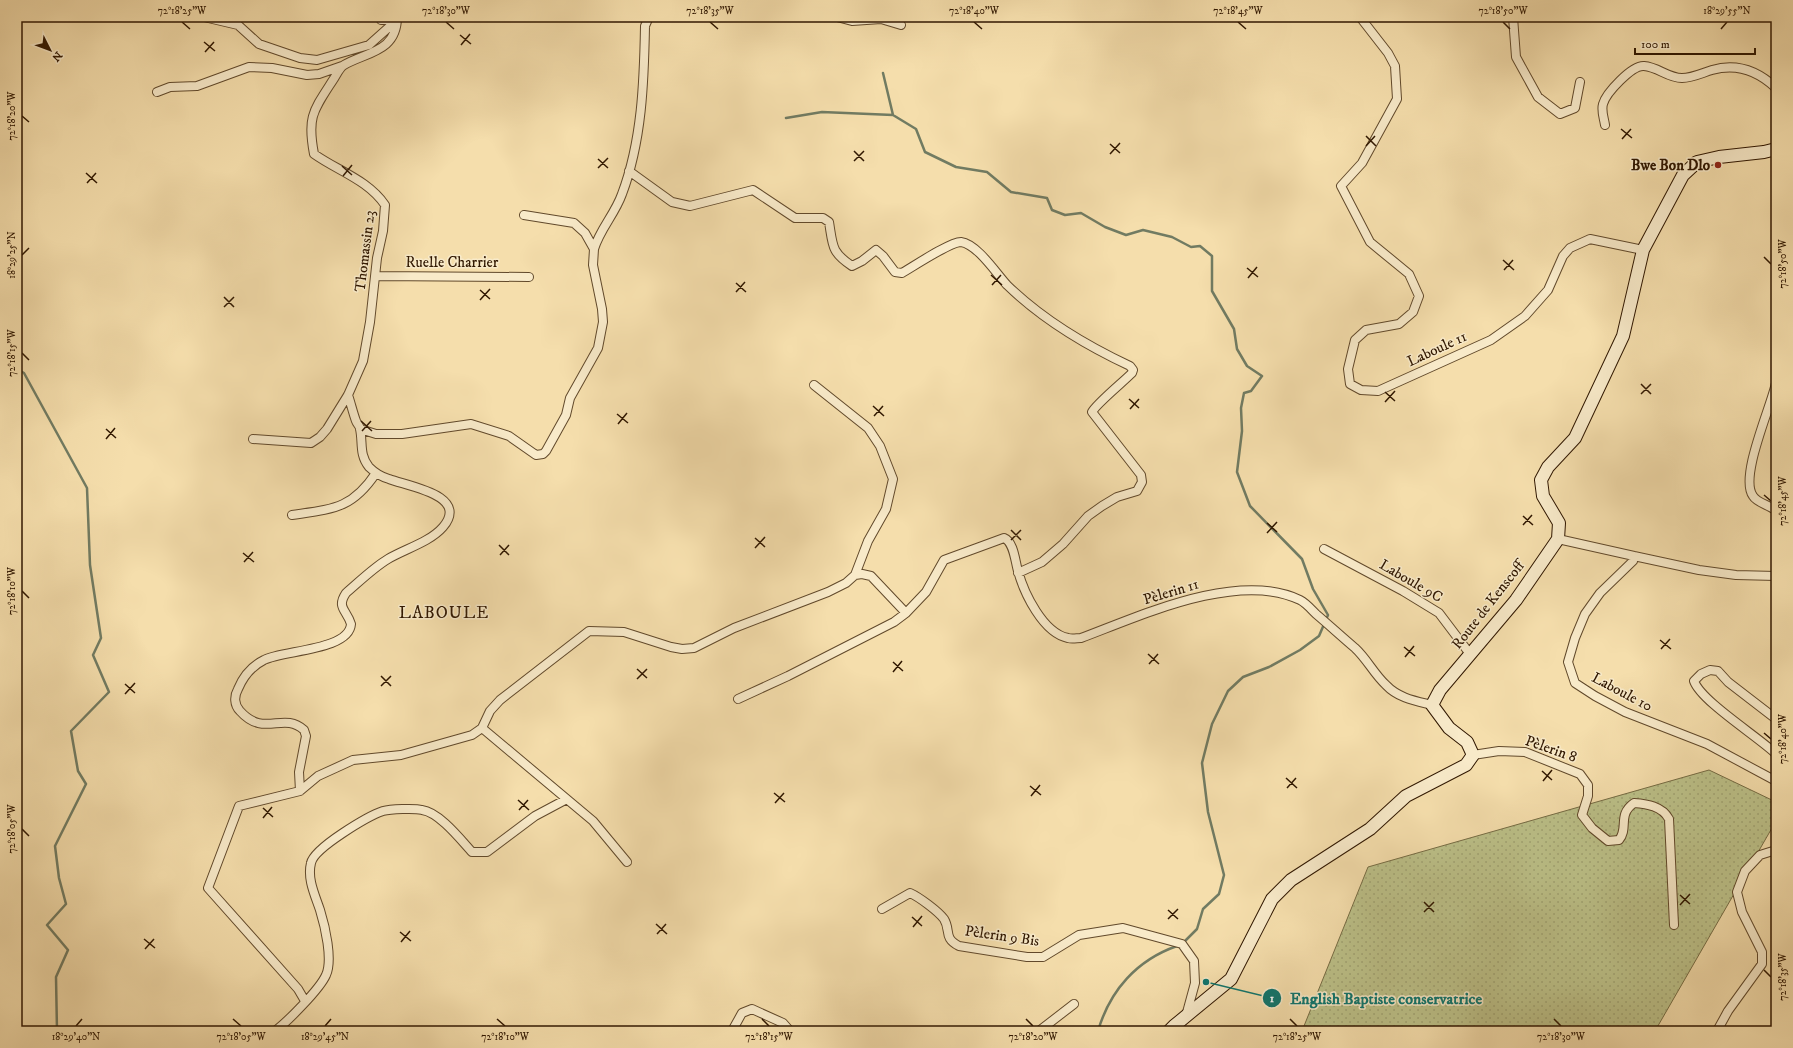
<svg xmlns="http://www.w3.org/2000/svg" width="1793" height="1048" font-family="'IM FELL DW Pica',serif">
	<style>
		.grass { fill: url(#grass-dots); stroke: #766c44 }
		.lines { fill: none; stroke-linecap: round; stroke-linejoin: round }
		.stream { stroke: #717b62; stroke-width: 2.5 }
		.minor-casing { stroke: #61492b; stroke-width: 10 }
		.secondary-casing { stroke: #301700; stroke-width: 14 }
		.minor { stroke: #f8eac9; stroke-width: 8 }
		.secondary { stroke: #f8eac9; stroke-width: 12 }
		.ticks { fill: none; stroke: #301700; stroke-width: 1.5 }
		.poi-dot { fill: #8f2418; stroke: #f8eac9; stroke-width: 1.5 }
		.labels { text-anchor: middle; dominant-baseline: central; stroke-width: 3; stroke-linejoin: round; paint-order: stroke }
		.poi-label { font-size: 15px; font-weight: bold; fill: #301700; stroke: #f8eac9; text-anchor: end }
		.street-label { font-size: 15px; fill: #301700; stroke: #f8eac9 }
		.quarter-label { font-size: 17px; letter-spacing: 1px; fill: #301700; stroke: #f8eac9 }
		.leader { fill: none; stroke: #0f766e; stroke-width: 1.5 }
		.callout-dot { fill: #0f766e; stroke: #f8eac9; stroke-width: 1.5 }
		.mark-label { font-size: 12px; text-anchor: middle; font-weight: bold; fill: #fff }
		.callout-label { font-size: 16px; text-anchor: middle; font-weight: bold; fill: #0f766e; stroke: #f8eac9; stroke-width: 3; stroke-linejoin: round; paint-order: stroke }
		.neatline { fill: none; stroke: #301700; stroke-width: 1.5 }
		.ticks-label { font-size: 10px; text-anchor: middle; fill: #301700 }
	</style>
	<defs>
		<pattern id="grass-dots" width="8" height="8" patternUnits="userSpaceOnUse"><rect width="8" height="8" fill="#bcc189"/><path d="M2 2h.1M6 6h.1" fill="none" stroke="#a2a574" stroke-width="1.8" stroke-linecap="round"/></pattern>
	</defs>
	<rect width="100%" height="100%" fill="#f5deac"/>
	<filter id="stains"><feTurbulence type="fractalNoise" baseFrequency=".005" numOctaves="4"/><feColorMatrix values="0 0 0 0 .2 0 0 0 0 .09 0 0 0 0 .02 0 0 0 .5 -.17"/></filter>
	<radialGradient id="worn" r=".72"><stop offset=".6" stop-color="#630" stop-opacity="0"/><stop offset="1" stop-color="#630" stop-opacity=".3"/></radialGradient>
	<path class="grass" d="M 1709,770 L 1776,802 L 1776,821 L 1655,1031 L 1302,1031 L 1368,867 Z"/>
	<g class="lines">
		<path class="stream" d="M 883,73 L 893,115 L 916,129 L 925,152 L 956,167 L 987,172 L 1011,192 L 1047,198 L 1052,210 L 1065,215 L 1081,213 L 1105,227 L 1126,235 L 1143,230 L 1172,237 L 1191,247 L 1200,246 L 1212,256 L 1212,291 L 1234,329 L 1237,349 L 1247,366 L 1262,376 L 1251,391 L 1244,393 L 1241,408 L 1242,431 L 1237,472 L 1250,506 L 1302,559 L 1313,589 L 1328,615 L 1319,636 L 1300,650 L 1269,667 L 1243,677 L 1228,691 L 1212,724 L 1202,763 L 1208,812 L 1224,875 L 1219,894 L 1203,909 L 1197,929 L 1183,943
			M 786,118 L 822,112 L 893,115
			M 17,369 L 24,373 L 87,488 L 90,565 L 101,638 L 93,655 L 109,692 L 71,731 L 78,771 L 86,784 L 55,846 L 59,878 L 66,904 L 47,925 L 68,950 L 56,977 L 57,1031
			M 1098,1031 C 1110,990 1137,960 1177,946"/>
		<defs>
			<path id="minor" d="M 204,17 L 238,25 L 259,44 L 300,58 L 317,60 L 369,45 L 397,20
				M 837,17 L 852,21 L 881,19 L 901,25
				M 1360,17 L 1388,53 L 1395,66 L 1397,99 L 1362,163 L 1341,186 L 1370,242 L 1409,274 L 1419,296 L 1413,312 L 1399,324 L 1366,330 L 1355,340 L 1348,369 L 1350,384 L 1361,390 L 1378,391 L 1491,340 L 1525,316 L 1548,290 L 1563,256 L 1570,248 L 1590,239 L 1643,250
				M 1513,17 L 1516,57 L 1538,97 L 1560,114 L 1575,108 L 1580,82
				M 381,20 L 397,20
				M 157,92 L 170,87 L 197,86 L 249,67 L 272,68 L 307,75 L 319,74 L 342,66
				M 1605,125 C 1604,118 1601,111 1603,104 C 1606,93 1632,65 1644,66 C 1658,67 1668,78 1682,78 C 1692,78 1702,73 1712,70 C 1736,63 1758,71 1776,88
				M 629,171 L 672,202 L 690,206 L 753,190 L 795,218 L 823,218 L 829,222 C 833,246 831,252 852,266 L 862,261 L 876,250 L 883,256 L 895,272 L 902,273 C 914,266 950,242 961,242 C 977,244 996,273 1007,285 C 1043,320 1085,345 1130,366 L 1133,370 L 1132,373 C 1123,382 1096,404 1092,412 L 1141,475 L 1142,482 L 1137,491 L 1117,497 L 1102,506 L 1088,516 L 1063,544 L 1042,562 L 1018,573
				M 594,249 C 600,229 615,214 622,194 C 642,141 644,82 645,26 L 649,17
				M 375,276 L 529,277
				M 1776,383 C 1771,407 1739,477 1753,496 C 1757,503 1770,505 1776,511
				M 814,385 L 868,428 L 880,446 L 893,479 L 886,509 L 868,541 L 855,575
				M 360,429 L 376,434 L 402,434 L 471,424 L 509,436 L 536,455 L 543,454 L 546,451 L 566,415 L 570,398 L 598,348 L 603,322 L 602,309 L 593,265 L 594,249 L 585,233 L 574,223 L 524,215
				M 253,439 L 311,443 L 320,437 L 327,429 L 348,395 L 363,361 L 370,322 L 377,258 L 383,231 L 385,205 C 368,180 338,171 314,154 C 307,117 313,111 333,80 C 336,76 339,68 344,65 C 366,52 397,52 397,17
				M 292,515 C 333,509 352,509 376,473
				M 1558,539 L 1634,556 L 1633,561 L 1600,593 L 1585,614 L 1575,638 L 1568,662 L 1575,683 L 1595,696 L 1625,712 L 1707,744 L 1776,781
				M 1324,549 L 1403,591 L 1439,613 L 1470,654
				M 1634,556 L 1699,570 L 1736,575 L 1776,576
				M 738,699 L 788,676 L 894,622 L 906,613 L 926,592 L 944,560 L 1004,538 C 1014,542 1015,561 1018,571 C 1024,593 1043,633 1068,638 C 1072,639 1077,638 1081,638 C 1140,616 1238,570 1300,600 C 1306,603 1311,609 1316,614 C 1329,625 1342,637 1355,648 C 1367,659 1374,674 1386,685 C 1398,698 1416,701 1432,705
				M 1776,719 L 1728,682 L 1718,671 L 1710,670 L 1701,674 L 1694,681 C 1701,701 1757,736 1776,754
				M 482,728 L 593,821 L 627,862
				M 1473,755 L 1499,751 L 1525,752 L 1580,774 L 1588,785 L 1588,796 L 1582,815 L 1592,828 L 1608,841 L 1619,840 C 1629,828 1617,815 1634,803 C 1647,804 1662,806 1669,819 L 1674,925
				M 300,791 L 299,772 L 306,736 L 304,730 C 283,711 264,738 240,711 C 234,705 234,696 238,689 C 243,677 252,666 264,660 C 282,650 349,651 351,624 C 347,610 336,608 346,593 C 359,582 373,568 388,559 C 405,549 430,542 443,527 C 470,495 407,486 389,479 C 382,477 375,473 369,467 C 359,455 363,442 360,429 C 360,426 357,424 356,421 C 353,413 351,404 348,395
				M 882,909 L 910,893 C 919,897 938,911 944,919 C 951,930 943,938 959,946 L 1027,957 L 1043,957 L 1079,935 L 1123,928 L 1182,944 L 1194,961 L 1195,983 L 1186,1016
				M 305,1001 L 298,989 L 208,888 L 239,806 L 300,791 L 318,776 L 353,760 L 401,755 L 472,735 L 482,728 L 490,711 L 500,700 L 589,631 L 624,632 L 671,647 L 682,649 L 694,648 L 734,628 L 828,592 L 846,583 L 855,575 L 862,574 L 871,576 L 906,613
				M 275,1031 C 287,1022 320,989 326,975 C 333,960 325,926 320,910 C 315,895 307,879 311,863 C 314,848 368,816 383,811 C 390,809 415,808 422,810 C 439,812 461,840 472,852 L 487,852 L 535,816 L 565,800
				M 732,1031 L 742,1013 L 752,1009 L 783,1023 L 790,1031
				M 1039,1031 L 1074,1004
				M 1717,1031 L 1728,1011 L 1762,964 L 1762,952 L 1742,912 L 1737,892 L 1745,871 L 1760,855 L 1776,850"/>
			<path id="secondary" d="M 1169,1031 L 1174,1026 L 1231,979 L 1272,899 L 1291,880 L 1370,829 L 1406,796 L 1466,765 L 1473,755 L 1467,742 L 1449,728 L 1432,705 L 1440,690 L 1516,600 L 1558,539 L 1559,523 L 1543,496 L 1541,480 L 1548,467 L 1575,438 L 1623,336 L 1643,250 L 1683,175 L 1697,162 L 1719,157 L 1764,152 L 1776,149"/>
		</defs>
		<use href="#minor" class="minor-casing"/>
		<use href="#secondary" class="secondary-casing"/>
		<use href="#minor" class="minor"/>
		<use href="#secondary" class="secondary"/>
	</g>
	<path class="ticks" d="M 182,22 L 190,29M 446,22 L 454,29M 710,22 L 718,29M 974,22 L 982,29M 1238,22 L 1246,29M 1503,22 L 1510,29M 1721,29 L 1727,22M 460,35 L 471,44M 204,42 L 215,51M 461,45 L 470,34M 205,52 L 214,42M 22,116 L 29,122M 1621,129 L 1632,138M 1366,136 L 1376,146M 1622,139 L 1631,129M 1110,144 L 1120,153M 1366,146 L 1375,136M 854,151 L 864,161M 1110,154 L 1120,143M 598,159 L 608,168M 854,161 L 864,151M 342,166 L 352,175M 598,168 L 608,158M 86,173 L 97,183M 343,176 L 352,165M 87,183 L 96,173M 22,255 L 29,248M 1764,257 L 1771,264M 1503,260 L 1514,270M 1247,268 L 1258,277M 1504,270 L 1513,260M 991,275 L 1002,285M 1248,278 L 1257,267M 736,283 L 746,292M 992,285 L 1001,275M 480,290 L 490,299M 736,292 L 745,282M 224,297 L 234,307M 480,300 L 490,289M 224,307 L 234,297M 22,353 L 29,360M 1641,384 L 1651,394M 1385,392 L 1395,401M 1641,394 L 1651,384M 1129,399 L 1139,408M 1385,402 L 1395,391M 873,406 L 884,416M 1130,409 L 1139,399M 617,414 L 628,423M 874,416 L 883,406M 361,421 L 372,431M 618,424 L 627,413M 106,429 L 116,438M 362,431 L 371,421M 106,439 L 115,428M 1764,495 L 1771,501M 1523,516 L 1533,525M 1267,523 L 1277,532M 1523,525 L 1532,515M 1011,530 L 1021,540M 1267,533 L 1277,522M 755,538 L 765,547M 1011,540 L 1021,530M 499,545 L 509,555M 755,548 L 765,537M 243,553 L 254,562M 500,555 L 509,545M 244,562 L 253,552M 22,591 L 29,598M 1660,640 L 1671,649M 1404,647 L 1415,656M 1661,649 L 1670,639M 1148,654 L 1159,664M 1405,657 L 1414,646M 893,662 L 903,671M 1149,664 L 1158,654M 637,669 L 647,678M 893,672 L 902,661M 381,676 L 391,686M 637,679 L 647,669M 125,684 L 135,693M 381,686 L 391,676M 125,694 L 135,683M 1764,733 L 1771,739M 1542,771 L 1552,780M 1286,778 L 1297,788M 1543,781 L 1552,770M 1030,786 L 1041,795M 1287,788 L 1296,778M 774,793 L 785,802M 1031,796 L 1040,785M 518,800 L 529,810M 775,803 L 784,793M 263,808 L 273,817M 519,810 L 528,800M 263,818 L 272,807M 22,829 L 29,836M 1680,895 L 1690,904M 1424,902 L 1434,912M 1680,905 L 1690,894M 1168,910 L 1178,919M 1424,912 L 1434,902M 912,917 L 922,926M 1168,919 L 1178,909M 656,924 L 667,934M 913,927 L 922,916M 400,932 L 411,941M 657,934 L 666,924M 144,939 L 155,948M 401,942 L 410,931M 145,949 L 154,939M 1764,970 L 1771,977M 233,1019 L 241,1026M 497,1019 L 505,1026M 762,1019 L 769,1026M 1026,1019 L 1033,1026M 1290,1019 L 1297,1026M 1554,1019 L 1561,1026M 76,1026 L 82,1019M 325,1026 L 331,1019"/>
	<circle class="poi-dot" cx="1718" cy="165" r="4"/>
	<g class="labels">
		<g class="poi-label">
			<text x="1710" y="165">Bwe Bon Dlo</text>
		</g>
		<g class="street-label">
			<text transform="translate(365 251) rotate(-83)">Thomassin 23</text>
			<text x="452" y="262">Ruelle Charrier</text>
			<text transform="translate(1437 349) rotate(-25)">Laboule 11</text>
			<text transform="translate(1411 581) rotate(30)">Laboule 9C</text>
			<text transform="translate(1171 592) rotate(-17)">Pèlerin 11</text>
			<text transform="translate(1488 605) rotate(-52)">Route de Kenscoff</text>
			<text transform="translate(1622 692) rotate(28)">Laboule 10</text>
			<text transform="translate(1551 749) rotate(19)">Pèlerin 8</text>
			<text transform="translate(1002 936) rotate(8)">Pèlerin 9 Bis</text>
		</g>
		<g class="quarter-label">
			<text x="444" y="613">LABOULE</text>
		</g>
	</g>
	<path class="leader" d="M1206 982L1272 998"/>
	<g class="callout-dot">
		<circle cx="1206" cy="982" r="4"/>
		<circle cx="1272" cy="998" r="10"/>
	</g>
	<g class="mark-label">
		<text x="1272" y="1002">1</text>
	</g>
	<g class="callout-label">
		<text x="1386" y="1004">English Baptiste conservatrice</text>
	</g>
	<rect width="1793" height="1048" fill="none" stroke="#f5deac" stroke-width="44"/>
	<g transform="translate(50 50) rotate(132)" stroke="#f8eac9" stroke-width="3" paint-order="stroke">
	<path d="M0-3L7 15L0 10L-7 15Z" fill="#301700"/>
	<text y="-6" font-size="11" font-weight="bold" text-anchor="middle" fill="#301700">N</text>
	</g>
	<path d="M1635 48v6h120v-6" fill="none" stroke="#301700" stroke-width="2"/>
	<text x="1641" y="48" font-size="12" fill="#301700" stroke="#f8eac9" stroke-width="3" paint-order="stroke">100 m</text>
	<rect x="22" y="22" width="1749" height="1004" class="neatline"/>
	<g class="ticks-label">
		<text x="182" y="14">72°18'25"W</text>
		<text x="446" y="14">72°18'30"W</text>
		<text x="710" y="14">72°18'35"W</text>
		<text x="974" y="14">72°18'40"W</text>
		<text x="1238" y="14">72°18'45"W</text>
		<text x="1503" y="14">72°18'50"W</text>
		<text x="1727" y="14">18°29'55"N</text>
		<text transform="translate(11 116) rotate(-90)" y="4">72°18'20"W</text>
		<text transform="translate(11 255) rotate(-90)" y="4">18°29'25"N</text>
		<text transform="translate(1782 264) rotate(-90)" y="4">72°18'50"W</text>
		<text transform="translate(11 353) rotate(-90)" y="4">72°18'15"W</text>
		<text transform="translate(1782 501) rotate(-90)" y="4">72°18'45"W</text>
		<text transform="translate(11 591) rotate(-90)" y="4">72°18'10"W</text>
		<text transform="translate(1782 739) rotate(-90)" y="4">72°18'40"W</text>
		<text transform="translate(11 829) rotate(-90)" y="4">72°18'05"W</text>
		<text transform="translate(1782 977) rotate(-90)" y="4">72°18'35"W</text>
		<text x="76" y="1040">18°29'40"N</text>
		<text x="241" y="1040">72°18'05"W</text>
		<text x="325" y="1040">18°29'45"N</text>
		<text x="505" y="1040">72°18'10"W</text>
		<text x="769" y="1040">72°18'15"W</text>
		<text x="1033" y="1040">72°18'20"W</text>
		<text x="1297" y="1040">72°18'25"W</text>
		<text x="1561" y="1040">72°18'30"W</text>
	</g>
	<rect width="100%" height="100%" filter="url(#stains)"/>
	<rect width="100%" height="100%" fill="url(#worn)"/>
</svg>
